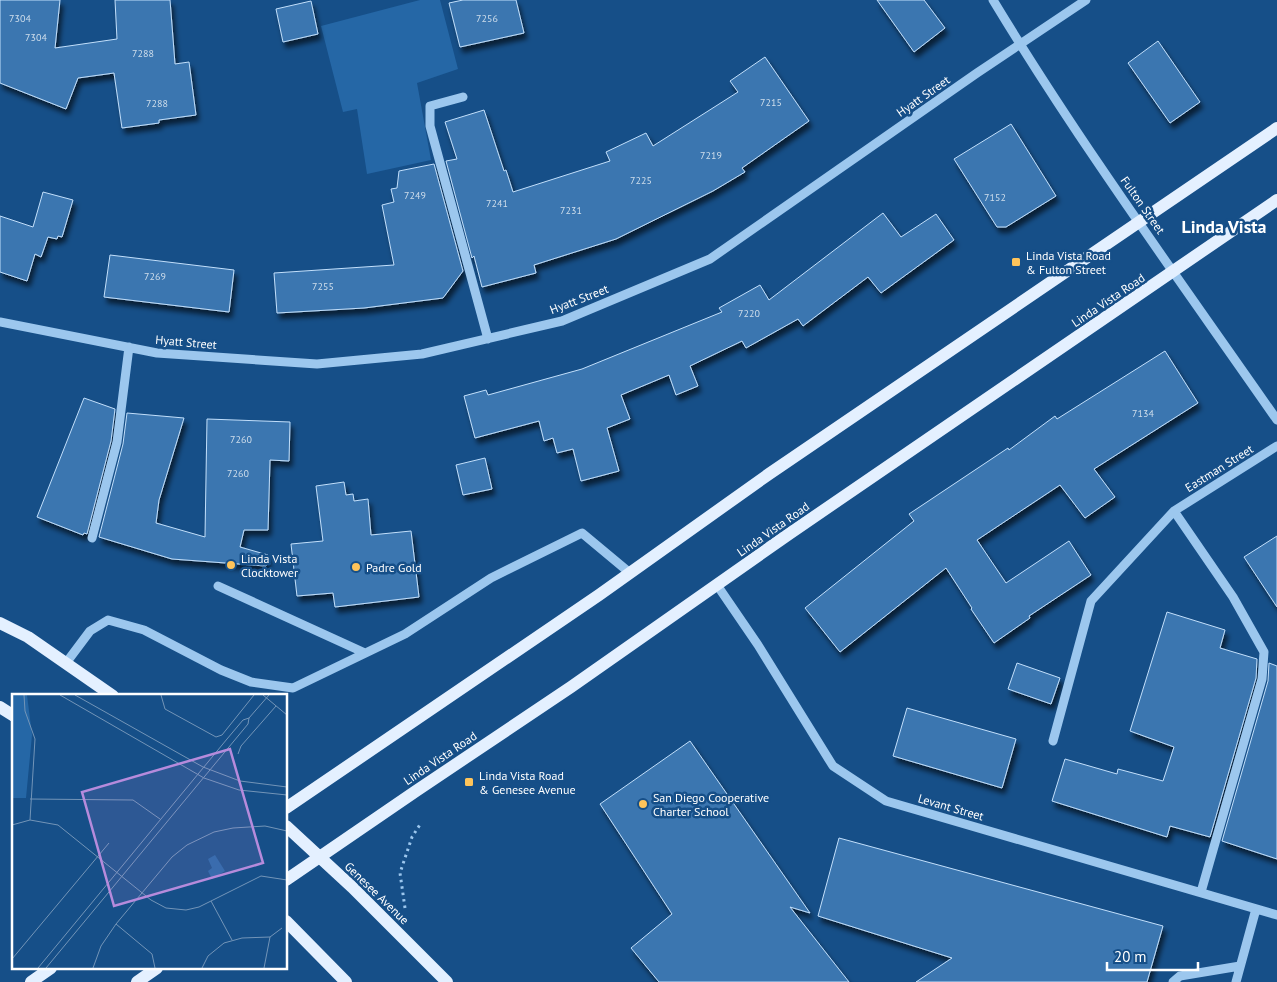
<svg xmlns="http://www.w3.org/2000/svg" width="1277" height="982" font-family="'PT Sans',sans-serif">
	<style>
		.green { fill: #2567a6 }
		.building { fill: #3a76b0; stroke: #c2dffb; filter: url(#shadow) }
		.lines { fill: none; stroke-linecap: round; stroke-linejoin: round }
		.path { stroke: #9cc7ee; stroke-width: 3; stroke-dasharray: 2.5 4; stroke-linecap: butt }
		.minor { stroke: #9cc7ee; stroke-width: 9 }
		.major { stroke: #e4f0ff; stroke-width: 12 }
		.poi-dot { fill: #ffc45a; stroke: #164f88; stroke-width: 2 }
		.labels { text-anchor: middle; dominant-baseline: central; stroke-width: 5; stroke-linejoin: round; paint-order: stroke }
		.number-label { font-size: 10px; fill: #ceddeb }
		.street-label { font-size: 12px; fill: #fff; stroke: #164f88 }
		.poi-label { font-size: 12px; fill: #fff; stroke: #164f88; text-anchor: start }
		.district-label { font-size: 18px; font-weight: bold; fill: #fff; stroke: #164f88 }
		.inset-road { fill: none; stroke: #7395b8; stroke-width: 1 }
		.view { fill: #b68bdc; fill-opacity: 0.15; stroke: #b68bdc; stroke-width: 2.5 }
		.inset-edge { fill: none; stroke: #fff; stroke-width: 2.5 }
	</style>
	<defs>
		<filter id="shadow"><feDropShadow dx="3" dy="5.5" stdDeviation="2.5" flood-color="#0009"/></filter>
	</defs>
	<rect width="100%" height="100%" fill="#164f88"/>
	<path class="green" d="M 420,0 L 440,0 L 458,69 L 417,83 L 431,160 L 367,174 L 357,109 L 343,112 L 321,26 Z"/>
	<path class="building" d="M 0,0 L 60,0 L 55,48 L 117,39 L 115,0 L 170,0 L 175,64 L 189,62 L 196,115 L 159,120 L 159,123 L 122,128 L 114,73 L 78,78 L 66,109 L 0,83 Z
		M 463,0 L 516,0 L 524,33 L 460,47 L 449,3 Z
		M 877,0 L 924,0 L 945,28 L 914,52 Z
		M 311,1 L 318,34 L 283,42 L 276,9 Z
		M 1158,41 L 1200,102 L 1170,123 L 1128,63 Z
		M 765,57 L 809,121 L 742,168 L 745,172 L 713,191 L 616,239 L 534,265 L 536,273 L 482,287 L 474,256 L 472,258 L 446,161 L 457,159 L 445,122 L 484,110 L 504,171 L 506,170 L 513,192 L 610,161 L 606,152 L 646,133 L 653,146 L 738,92 L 730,81 Z
		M 1011,124 L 1056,196 L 1006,227 L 997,227 L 954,159 Z
		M 434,164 L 463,271 L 443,298 L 364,308 L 277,313 L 274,273 L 394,265 L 382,205 L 394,202 L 391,189 L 397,188 L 399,171 Z
		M 43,192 L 73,200 L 62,237 L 58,236 L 57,239 L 48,237 L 41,257 L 35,254 L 27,281 L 0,272 L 0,216 L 33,227 Z
		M 883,213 L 901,237 L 936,214 L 954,240 L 881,293 L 868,277 L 803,326 L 798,319 L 746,348 L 742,341 L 690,366 L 698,386 L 676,395 L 669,375 L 621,395 L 630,419 L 607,428 L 619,471 L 581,481 L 573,449 L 557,453 L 553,438 L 544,441 L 539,421 L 475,438 L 464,396 L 486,390 L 488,395 L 582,369 L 722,312 L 719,308 L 760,285 L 769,300 Z
		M 110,255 L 234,270 L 229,312 L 104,297 Z
		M 1165,351 L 1198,403 L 1094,469 L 1115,497 L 1085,518 L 1060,485 L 977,540 L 1006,583 L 1069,541 L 1091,575 L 1029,616 L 1030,618 L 994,643 L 971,609 L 972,608 L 946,568 L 840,652 L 805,608 L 914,521 L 909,514 L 1008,448 L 1009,450 L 1055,416 L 1057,419 Z
		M 84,398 L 115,409 L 111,441 L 87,534 L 84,533 L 83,535 L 37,517 Z
		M 127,413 L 184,418 L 159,500 L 156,523 L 205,537 L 207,419 L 290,422 L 289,461 L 270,460 L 268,530 L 244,530 L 240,547 L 268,555 L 266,566 L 172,559 L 99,537 L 123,444 Z
		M 485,458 L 492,489 L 463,495 L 456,465 Z
		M 344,482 L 346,495 L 353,494 L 354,501 L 368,499 L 371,535 L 411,531 L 419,597 L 335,607 L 333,593 L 297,596 L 291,544 L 323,541 L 316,486 Z
		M 1277,536 L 1277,607 L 1244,557 Z
		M 1167,612 L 1225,630 L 1220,648 L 1257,659 L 1256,678 L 1210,837 L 1170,826 L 1167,837 L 1052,801 L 1065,759 L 1117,774 L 1118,769 L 1163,781 L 1174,747 L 1130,731 Z
		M 1017,663 L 1060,678 L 1051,704 L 1008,689 Z
		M 1269,663 L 1277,666 L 1277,859 L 1222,841 L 1268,681 Z
		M 907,708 L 1016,739 L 1002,788 L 893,756 Z
		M 690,741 L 810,913 L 790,907 L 849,982 L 659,982 L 631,948 L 672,914 L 600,804 Z
		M 839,838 L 1163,926 L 1147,982 L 916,982 L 952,958 L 818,916 Z"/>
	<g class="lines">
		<path class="path" d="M 405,908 L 400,873 L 412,837 L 421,823"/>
		<path class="minor" d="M 993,0 C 1080,144 1181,282 1277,420
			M 463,97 L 430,106 L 430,126 L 488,339
			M 0,322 L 157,353 L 317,364 L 422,354 L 562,321 L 710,259 L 977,73 L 1086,0
			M 1174,511 L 1233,597 L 1264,652 L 1262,679 L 1201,892
			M 92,538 L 117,442 L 129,347
			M 717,585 L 758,645 L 833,766 L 886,801 L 1277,915
			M 218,586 L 365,653
			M 66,663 L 90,631 L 108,620 L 144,630 L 221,670 L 251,682 L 293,688 L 405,634 L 491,578 L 582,533 L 630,573
			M 1053,741 L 1091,601 L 1174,511 L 1277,446
			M 1173,982 L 1180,976 L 1240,966
			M 1236,982 L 1256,909"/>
		<path class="major" d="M 0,623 L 28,637 L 113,696
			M 0,707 L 14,716
			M 286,808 L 599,595 L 769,474 L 1277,128
			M 286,826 L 352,887 L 447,982
			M 286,880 L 416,791 L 571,687 L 789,534 L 1277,200
			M 286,921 L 346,982
			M 31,982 L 51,968
			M 137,982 L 157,968"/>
	</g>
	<g class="poi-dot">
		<rect x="1011" y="257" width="10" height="10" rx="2.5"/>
		<circle cx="231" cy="565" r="5"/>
		<circle cx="356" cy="567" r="5"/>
		<rect x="464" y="777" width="10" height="10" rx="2.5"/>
		<circle cx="643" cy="804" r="5"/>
	</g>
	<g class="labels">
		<g class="number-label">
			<text x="20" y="18">7304</text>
			<text x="487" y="18">7256</text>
			<text x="36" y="37">7304</text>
			<text x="143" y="53">7288</text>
			<text x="771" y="102">7215</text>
			<text x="157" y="103">7288</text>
			<text x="711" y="155">7219</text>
			<text x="641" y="180">7225</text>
			<text x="415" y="195">7249</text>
			<text x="995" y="197">7152</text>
			<text x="497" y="203">7241</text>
			<text x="571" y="210">7231</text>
			<text x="155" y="276">7269</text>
			<text x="323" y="286">7255</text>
			<text x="749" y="313">7220</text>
			<text x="1143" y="413">7134</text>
			<text x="241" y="439">7260</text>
			<text x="238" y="473">7260</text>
		</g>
		<g class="street-label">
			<text transform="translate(923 96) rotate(-35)">Hyatt Street</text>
			<text transform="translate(1143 205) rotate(55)">Fulton Street</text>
			<text transform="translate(579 299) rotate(-21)">Hyatt Street</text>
			<text transform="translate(1108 300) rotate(-34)">Linda Vista Road</text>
			<text transform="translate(186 342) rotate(5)">Hyatt Street</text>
			<text transform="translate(1219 468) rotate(-32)">Eastman Street</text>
			<text transform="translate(773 529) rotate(-35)">Linda Vista Road</text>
			<text transform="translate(440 758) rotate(-34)">Linda Vista Road</text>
			<text transform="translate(951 807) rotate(16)">Levant Street</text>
			<text transform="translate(377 893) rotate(44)">Genesee Avenue</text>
		</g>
		<g class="poi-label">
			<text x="1026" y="255">Linda Vista Road<tspan x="1026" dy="14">&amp; Fulton Street</tspan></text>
			<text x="241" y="558">Linda Vista<tspan x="241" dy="14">Clocktower</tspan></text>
			<text x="366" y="567">Padre Gold</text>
			<text x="479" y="775">Linda Vista Road<tspan x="479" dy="14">&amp; Genesee Avenue</tspan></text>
			<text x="653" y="797">San Diego Cooperative<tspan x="653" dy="14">Charter School</tspan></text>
		</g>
		<g class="district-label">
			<text x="1224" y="226">Linda Vista</text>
		</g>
	</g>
	<g transform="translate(12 694)">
		<rect width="275" height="275" fill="#164f88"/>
		<path d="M 0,1 L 15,1 L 20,41 L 14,104 L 0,104 ZM 203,161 L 213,177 L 200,185 L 196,177 L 200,174 L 196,165 Z" fill="#2567a6"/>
		<path class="inset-road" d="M 12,1 L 13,17 L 23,45 L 18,126M 48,1 L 192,84 L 227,96 L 275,101M 63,1 L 191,73 L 228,87 L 275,93M 149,1 L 153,15 L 204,43 L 210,41 L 242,1M 251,1 L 275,21M 226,60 L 229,52 L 264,12M 18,105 L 121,106 L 148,125M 0,131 L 18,126 L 46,131 L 139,206 L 154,214 L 174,216 L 187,213 L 249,182 L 275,186M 199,207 L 220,246M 104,230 L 140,260 L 143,274M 258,243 L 270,234M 0,265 L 97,149M 26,274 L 215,45 L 231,26 L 237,24M 34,274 L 236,30 L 237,24 L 257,1M 81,274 L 89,252 L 104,230 L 160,163 L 175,151 L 202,138 L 221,134 L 253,132 L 275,137M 190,274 L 196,262 L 212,249 L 230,244 L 258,243M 252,274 L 258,243"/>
		<path class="view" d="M 218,55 L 251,169 L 102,212 L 70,98 Z"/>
		<rect width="275" height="275" class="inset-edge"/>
	</g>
	<path d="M1107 962v8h91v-8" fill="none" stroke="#ffffff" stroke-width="2.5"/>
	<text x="1114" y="962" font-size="15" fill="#ffffff" stroke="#164f88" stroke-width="4" paint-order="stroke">20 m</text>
</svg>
